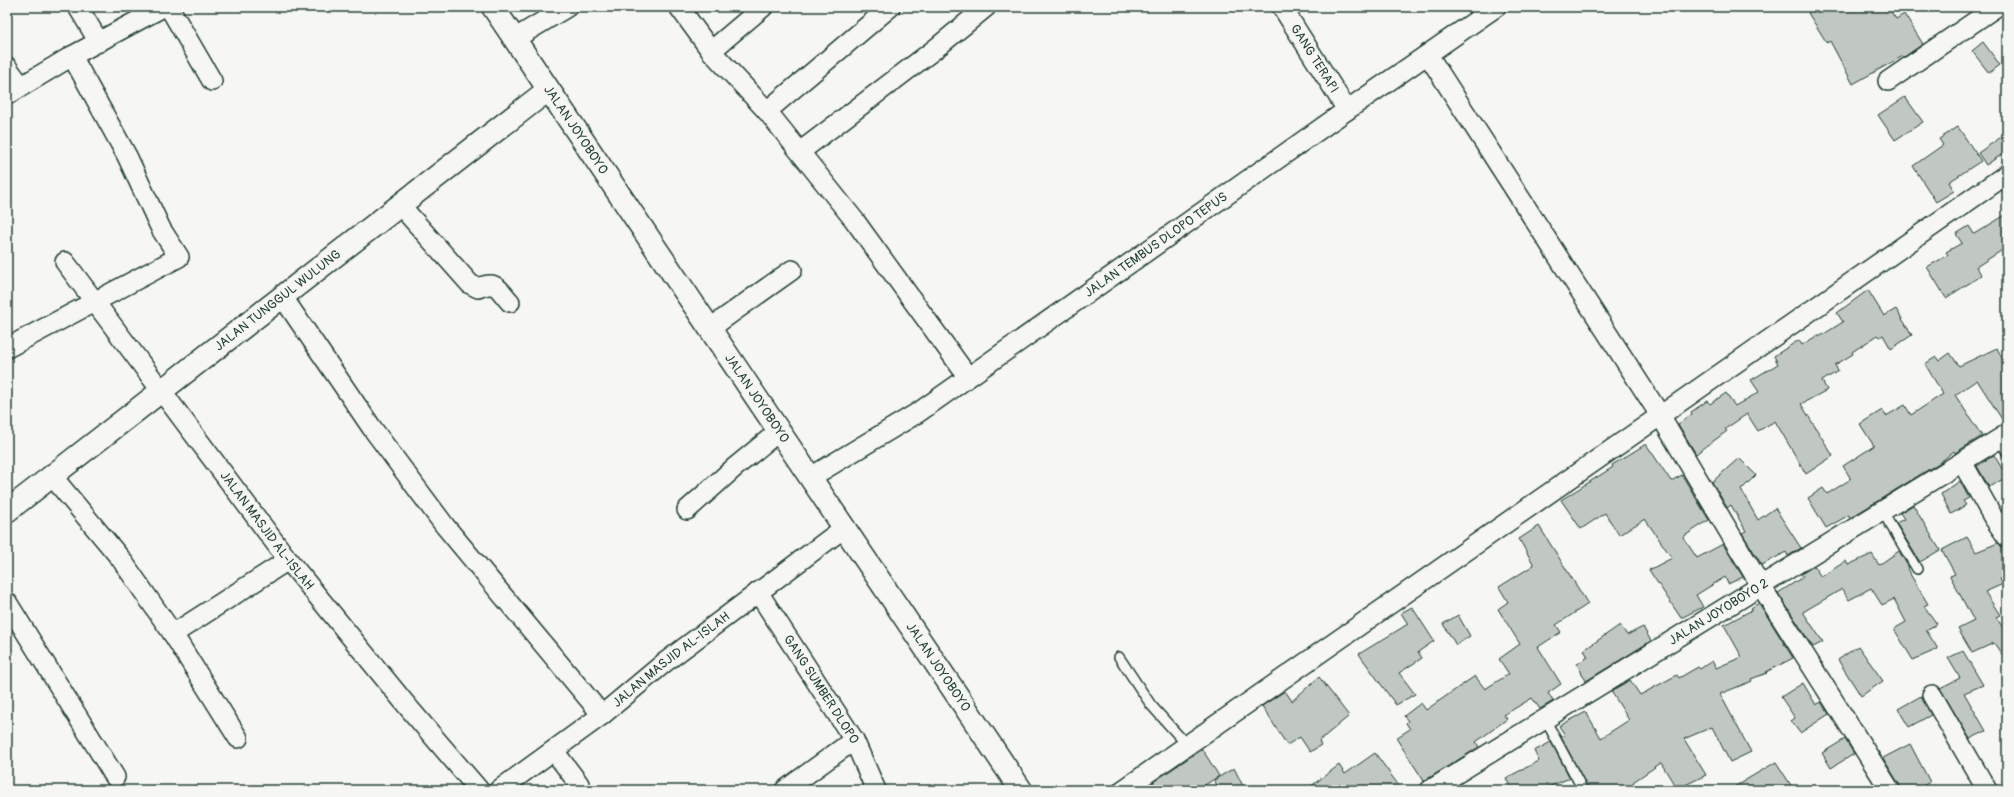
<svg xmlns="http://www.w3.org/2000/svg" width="2014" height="797" font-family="Pangolin,sans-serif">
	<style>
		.building { fill: #c1c8c3; stroke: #1f3d34 }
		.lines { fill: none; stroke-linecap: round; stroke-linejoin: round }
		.lane-casing { stroke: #1f3d34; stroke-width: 12 }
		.street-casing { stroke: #1f3d34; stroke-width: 22 }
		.secondary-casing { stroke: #1f3d34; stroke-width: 25 }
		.lane { stroke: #f6f6f2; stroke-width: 9 }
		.street { stroke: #f6f6f2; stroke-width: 19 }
		.secondary { stroke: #f6f6f2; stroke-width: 22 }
		.labels { text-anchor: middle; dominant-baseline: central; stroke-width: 3; stroke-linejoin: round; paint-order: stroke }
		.street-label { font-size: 13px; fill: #1f3d34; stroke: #f6f6f2 }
	</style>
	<rect width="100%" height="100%" fill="#f6f6f2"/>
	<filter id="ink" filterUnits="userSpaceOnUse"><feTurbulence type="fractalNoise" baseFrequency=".025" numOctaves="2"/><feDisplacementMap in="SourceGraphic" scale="8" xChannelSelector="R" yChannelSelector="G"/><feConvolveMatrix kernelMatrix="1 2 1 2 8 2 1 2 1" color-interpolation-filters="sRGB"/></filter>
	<g filter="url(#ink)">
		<path class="building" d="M 1818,7 L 1888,7 L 1896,19 L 1904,14 L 1923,44 L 1904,57 L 1903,56 L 1853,84 L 1830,41 L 1827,43 L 1808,13 Z
			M 1983,42 L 2000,65 L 1989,73 L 1972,51 Z
			M 1905,97 L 1923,122 L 1895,140 L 1878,115 Z
			M 1958,127 L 1981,161 L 1949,182 L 1954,191 L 1936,202 L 1913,166 L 1943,145 L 1939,139 Z
			M 2007,133 L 2007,151 L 1986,165 L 1978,153 Z
			M 2007,214 L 2007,247 L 1976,267 L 1982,275 L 1946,298 L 1927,267 L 1948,255 L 1946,252 L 1962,243 L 1956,234 L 1969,226 L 1974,234 Z
			M 1868,290 L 1884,316 L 1896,309 L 1912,335 L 1891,349 L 1883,335 L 1880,337 L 1878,335 L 1852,352 L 1853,354 L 1835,365 L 1838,371 L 1822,381 L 1827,390 L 1801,404 L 1833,456 L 1806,474 L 1775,421 L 1758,431 L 1747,414 L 1725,429 L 1727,431 L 1696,454 L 1678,424 L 1692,414 L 1691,412 L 1707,401 L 1710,404 L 1726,393 L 1735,406 L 1759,392 L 1751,380 L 1778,364 L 1774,356 L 1799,340 L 1802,345 L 1818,335 L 1819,337 L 1843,322 L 1837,313 Z
			M 1997,348 L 2007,368 L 2007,423 L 2005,424 L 1977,380 L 1955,395 L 1982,436 L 1955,453 L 1954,451 L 1939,463 L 1850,518 L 1849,515 L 1826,528 L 1808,498 L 1823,488 L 1827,494 L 1851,479 L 1843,466 L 1874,446 L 1860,424 L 1882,410 L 1886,416 L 1905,405 L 1911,415 L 1943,394 L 1925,364 L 1936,357 L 1939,361 L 1950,353 L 1959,366 Z
			M 1646,444 L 1671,481 L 1682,475 L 1709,520 L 1683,537 L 1697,558 L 1723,544 L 1743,577 L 1728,584 L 1725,577 L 1696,595 L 1703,607 L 1681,618 L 1649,570 L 1672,558 L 1645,519 L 1619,535 L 1605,513 L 1581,529 L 1561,500 L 1613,467 L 1612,465 Z
			M 1994,455 L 2007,477 L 1989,487 L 1977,466 Z
			M 1739,458 L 1756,475 L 1741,490 L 1758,520 L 1775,508 L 1801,548 L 1788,556 L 1786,552 L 1762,565 L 1742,533 L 1746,531 L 1731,505 L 1727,508 L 1712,482 Z
			M 1960,481 L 1969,498 L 1963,501 L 1966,505 L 1951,514 L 1941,494 Z
			M 1913,505 L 1940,550 L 1920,562 L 1896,523 L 1904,519 L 1900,513 Z
			M 1539,526 L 1588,604 L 1556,625 L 1561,632 L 1538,647 L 1561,684 L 1548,693 L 1553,701 L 1540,709 L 1532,698 L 1504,715 L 1507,719 L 1476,742 L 1479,747 L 1424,781 L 1396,738 L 1410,729 L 1406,723 L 1408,721 L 1404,716 L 1421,703 L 1426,710 L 1475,676 L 1485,689 L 1509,674 L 1499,659 L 1520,644 L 1498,609 L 1508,602 L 1499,587 L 1534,565 L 1519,539 Z
			M 1967,537 L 1976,552 L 1998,543 L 2002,547 L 2007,548 L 2007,576 L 2000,579 L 2003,584 L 1985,592 L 2000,615 L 1996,617 L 2007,634 L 2007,662 L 1994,643 L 1972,653 L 1958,629 L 1974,621 L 1950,576 L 1955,574 L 1942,550 Z
			M 1899,551 L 1909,568 L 1907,569 L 1928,604 L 1924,606 L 1937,624 L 1926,630 L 1938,649 L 1913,660 L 1894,629 L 1906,622 L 1894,599 L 1882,605 L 1871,588 L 1849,600 L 1842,589 L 1803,612 L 1823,642 L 1813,647 L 1778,593 L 1803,577 L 1801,574 L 1814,566 L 1821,577 L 1846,561 L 1848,565 L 1872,554 L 1879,565 Z
			M 1759,603 L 1793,658 L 1766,672 L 1767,673 L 1751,679 L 1752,681 L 1720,694 L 1751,752 L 1730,762 L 1712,727 L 1684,739 L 1706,775 L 1677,789 L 1661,763 L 1633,782 L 1638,790 L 1589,790 L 1561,737 L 1565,735 L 1559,726 L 1586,712 L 1601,738 L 1629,720 L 1611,691 L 1630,680 L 1640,695 L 1677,675 L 1679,678 L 1698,667 L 1700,669 L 1712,661 L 1716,668 L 1742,657 L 1724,625 L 1752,610 L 1751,608 Z
			M 1412,607 L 1434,641 L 1418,652 L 1422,658 L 1399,673 L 1415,694 L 1396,705 L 1359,654 L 1408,624 L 1401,613 Z
			M 1458,615 L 1470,636 L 1456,645 L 1443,624 Z
			M 1620,625 L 1627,635 L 1643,627 L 1651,641 L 1586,681 L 1577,664 L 1588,657 L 1584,650 Z
			M 1858,646 L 1883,681 L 1861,696 L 1838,660 Z
			M 1963,651 L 1983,685 L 1964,693 L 1986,731 L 1970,739 L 1940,688 L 1960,678 L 1948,658 Z
			M 1319,677 L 1349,716 L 1319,741 L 1321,745 L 1310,752 L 1300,737 L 1287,745 L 1262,706 L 1285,691 L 1292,701 Z
			M 1803,683 L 1816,705 L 1821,702 L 1829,714 L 1800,733 L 1791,721 L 1795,718 L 1781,697 Z
			M 1921,696 L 1931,715 L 1909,727 L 1898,709 Z
			M 1845,739 L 1854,754 L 1831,768 L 1822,753 Z
			M 1551,742 L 1570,778 L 1541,790 L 1512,790 L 1506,778 L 1539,761 L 1534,751 Z
			M 1910,744 L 1930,782 L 1915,790 L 1901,790 L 1899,784 L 1883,758 Z
			M 1202,749 L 1219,776 L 1197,790 L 1158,790 L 1153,782 Z
			M 1375,753 L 1402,790 L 1306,790 L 1339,765 L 1345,774 Z
			M 1776,762 L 1794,790 L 1729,790 Z
			M 1234,768 L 1245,790 L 1220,790 L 1214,780 Z"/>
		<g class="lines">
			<defs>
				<path id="lane" d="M 1999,439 L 2007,452
					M 1882,511 L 1917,569
					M 1119,657 L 1151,705 L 1187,745
					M 1545,719 L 1583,790"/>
				<g id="street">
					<path d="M 78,7 L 99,42"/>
					<path d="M 169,7 L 212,81"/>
					<path d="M 679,7 L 711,51 L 767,111 L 855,221 L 968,377"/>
					<path id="s1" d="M 1282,7 L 1347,110"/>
					<path d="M 514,39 L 567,7"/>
					<path d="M 711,51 L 763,7"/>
					<path d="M 1428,55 L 1660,415 L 1761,586 L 1890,790"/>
					<path d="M 7,67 L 21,86"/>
					<path d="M 1888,81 L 1996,7"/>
					<path d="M 7,95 L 72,56 L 163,7"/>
					<path d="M 767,111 L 890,7"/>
					<path d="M 801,151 L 935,49 L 986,7"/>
					<path d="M 400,205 L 470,284 L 478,288 C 497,280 498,289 510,302"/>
					<path id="s2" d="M 65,262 L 288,560 L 408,707 L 479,790"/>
					<path d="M 282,296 L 372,428 L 445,526 L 602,715"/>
					<path d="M 709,329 L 792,270"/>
					<path d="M 7,348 L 179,257 L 161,229 L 127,156 L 72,56"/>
					<path d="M 1962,462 L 1993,517 L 2007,537"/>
					<path d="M 52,476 L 121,559 L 173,634 L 238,738"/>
					<path id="s3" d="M 811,477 L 919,412 L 1347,110 L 1496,7"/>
					<path d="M 687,510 L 734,468 L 779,431"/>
					<path id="s4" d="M 758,592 L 854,740 L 876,790"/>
					<path d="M 7,602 L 115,777"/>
					<path d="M 173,634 L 288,560"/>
					<path d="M 1932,695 L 1987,790"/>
					<path d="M 554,751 L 579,784 L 580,790"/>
					<path id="s5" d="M 499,790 L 602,715 L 664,663 L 844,528"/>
					<path d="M 785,790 L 854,740"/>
					<path d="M 1123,790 L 2007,174"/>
					<path id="s6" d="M 1430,790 L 2007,434"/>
				</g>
				<g id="secondary">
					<path id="s7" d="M 493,7 L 1021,790"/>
					<path id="s8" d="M 7,511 L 548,90"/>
				</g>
			</defs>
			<use href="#lane" class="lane-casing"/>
			<use href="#street" class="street-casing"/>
			<use href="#secondary" class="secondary-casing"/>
			<use href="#lane" class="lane"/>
			<use href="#street" class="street"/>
			<use href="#secondary" class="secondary"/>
		</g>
	</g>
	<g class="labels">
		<g class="street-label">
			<text stroke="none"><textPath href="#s1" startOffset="61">GANG TERAPI</textPath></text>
			<text stroke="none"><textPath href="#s7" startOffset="148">JALAN JOYOBOYO</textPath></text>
			<text stroke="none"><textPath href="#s3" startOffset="416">JALAN TEMBUS DLOPO TEPUS</textPath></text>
			<text stroke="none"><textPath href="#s8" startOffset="343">JALAN TUNGGUL WULUNG</textPath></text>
			<text stroke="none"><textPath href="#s7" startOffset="472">JALAN JOYOBOYO</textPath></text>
			<text stroke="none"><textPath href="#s2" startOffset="336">JALAN MASJID AL-ISLAH</textPath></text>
			<text stroke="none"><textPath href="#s6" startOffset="339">JALAN JOYOBOYO 2</textPath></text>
			<text stroke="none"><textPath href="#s5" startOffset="216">JALAN MASJID AL-ISLAH</textPath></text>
			<text stroke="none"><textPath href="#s7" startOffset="796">JALAN JOYOBOYO</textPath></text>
			<text stroke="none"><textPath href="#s4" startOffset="116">GANG SUMBER DLOPO</textPath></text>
		</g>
	</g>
	<rect width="2014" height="797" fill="none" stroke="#f6f6f2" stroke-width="24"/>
	<rect x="12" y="12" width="1990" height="773" fill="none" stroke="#1f3d34" stroke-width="1.5" filter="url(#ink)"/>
</svg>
